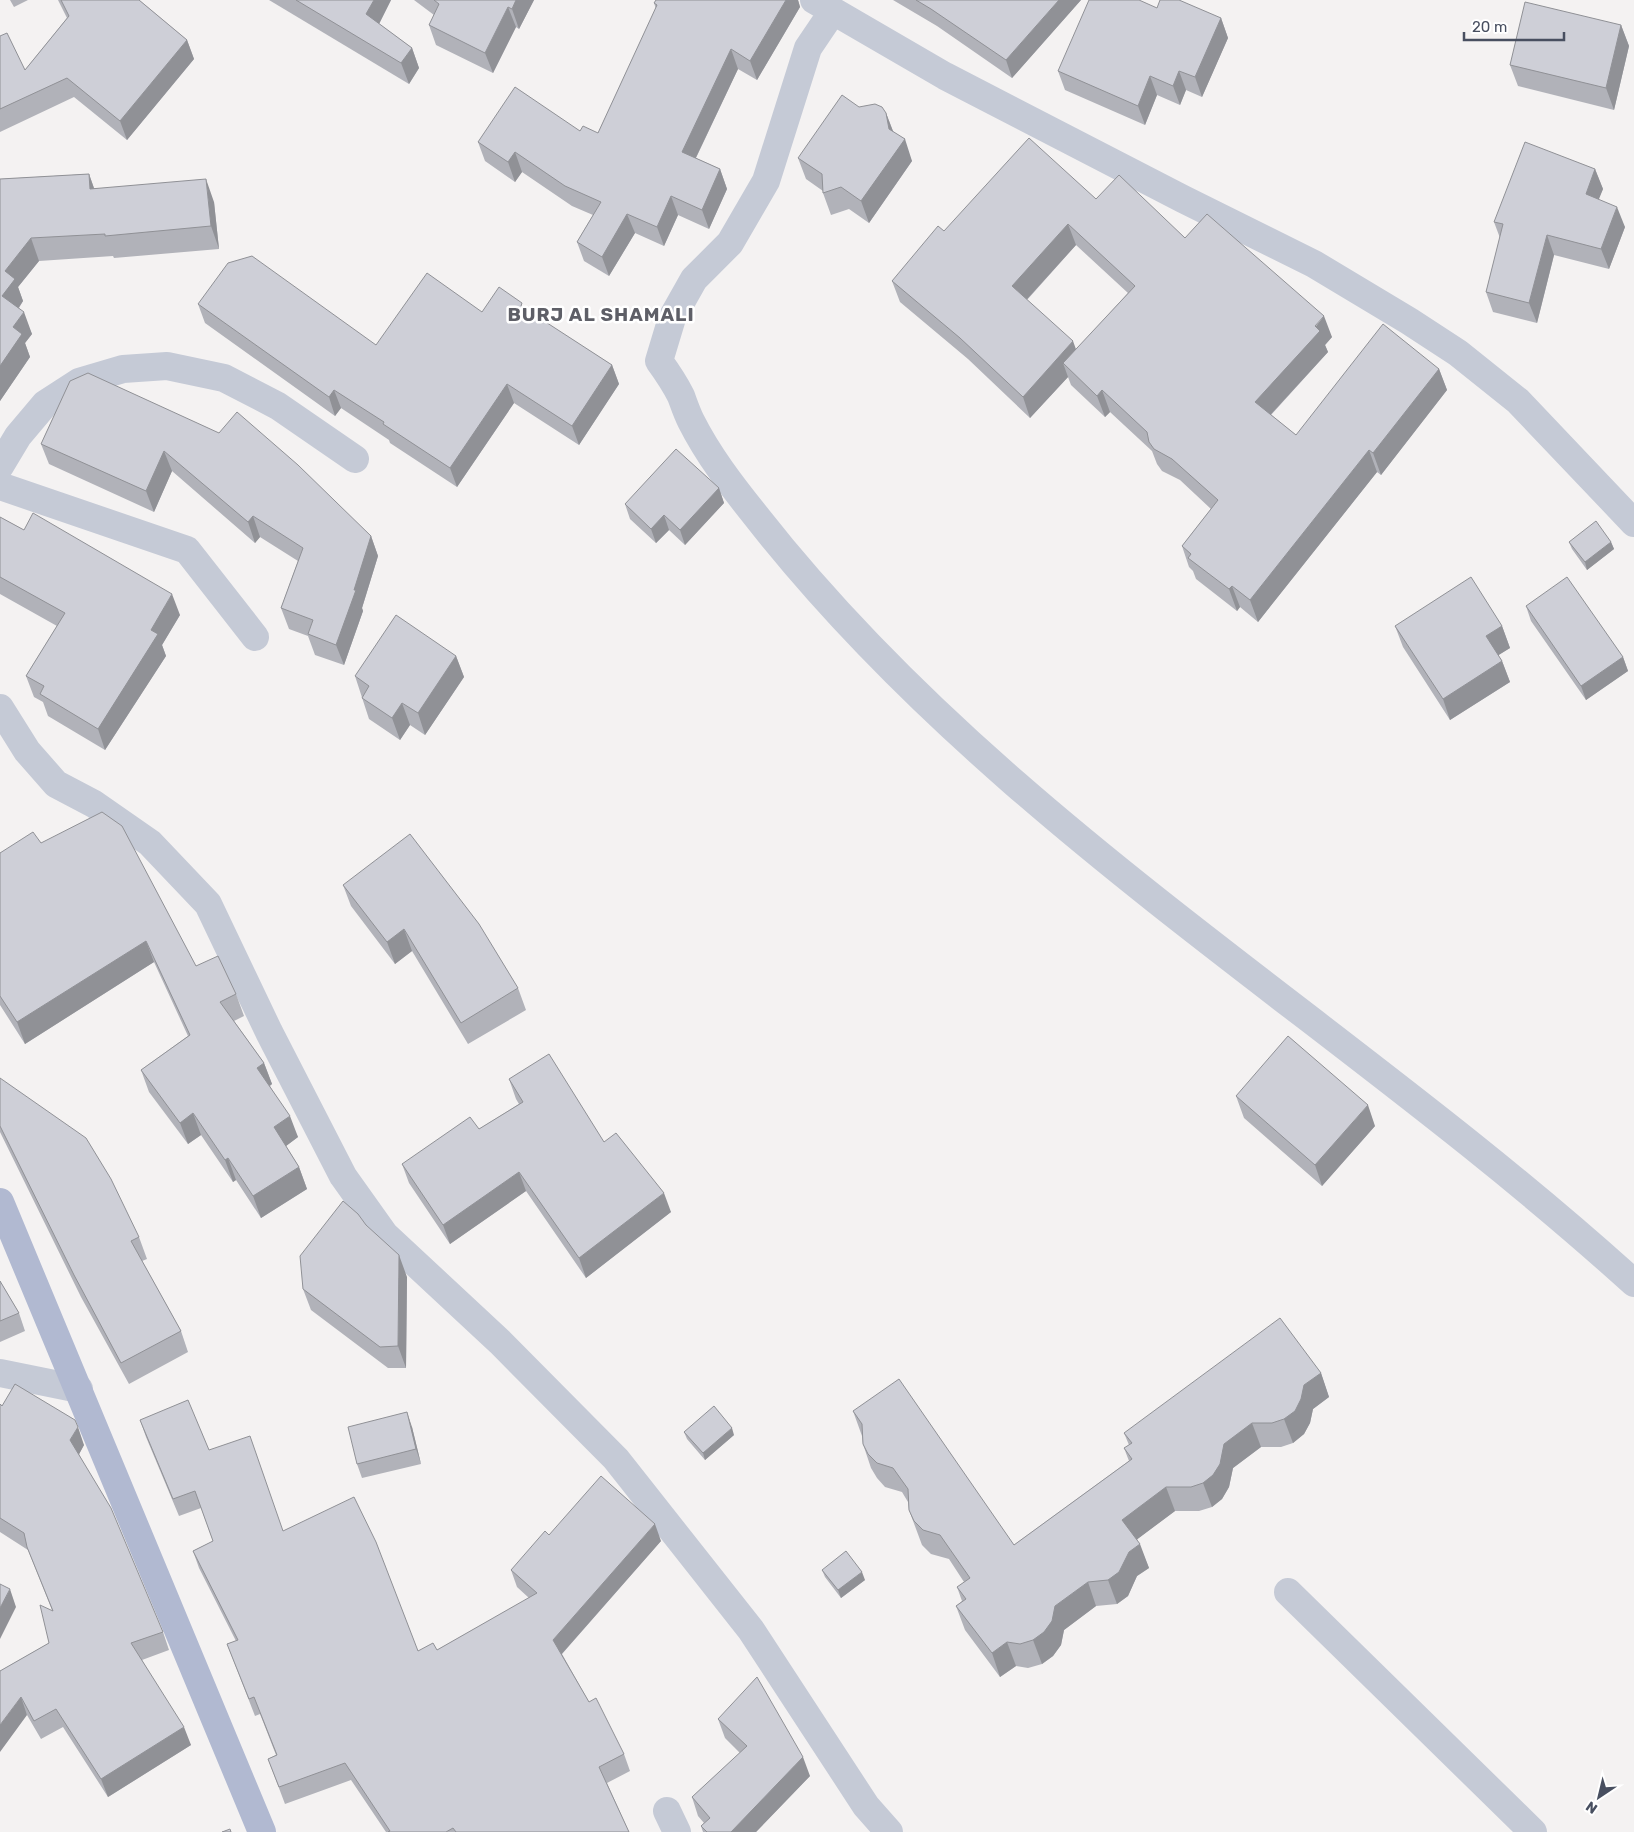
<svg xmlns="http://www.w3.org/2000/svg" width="1634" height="1832" font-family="Rubik,sans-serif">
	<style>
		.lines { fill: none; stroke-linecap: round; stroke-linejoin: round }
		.street { stroke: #c5cad6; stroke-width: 28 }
		.primary { stroke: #b1b9d1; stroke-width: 28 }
		.wall { fill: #b1b2b9; fill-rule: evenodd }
		.shaded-wall { fill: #909196 }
		.building { fill: #cecfd7; stroke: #909196 }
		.labels { text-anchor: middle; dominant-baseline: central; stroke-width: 5; stroke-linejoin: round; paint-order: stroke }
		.district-label { font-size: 19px; font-weight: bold; letter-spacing: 1px; fill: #5e5f67; stroke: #fff }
	</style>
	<rect width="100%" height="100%" fill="#f4f2f2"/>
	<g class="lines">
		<path class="street" d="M 814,0 L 945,76 L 1183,199 L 1314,264 L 1409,321 L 1458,353 L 1518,401 L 1634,523
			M 833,11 L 808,48 L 766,181 L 730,243 L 694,279 L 672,318 L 659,361 C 667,372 675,384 681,396 C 684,404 687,413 691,421 C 708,455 732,486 756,516 C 998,825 1347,1022 1634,1283
			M 0,466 L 18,436 L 45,404 L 79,382 L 123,369 L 167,366 L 224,378 L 278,406 L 355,459
			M 0,486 L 187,550 L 255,637
			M 0,708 L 27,751 L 56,784 L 94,804 L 150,843 L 208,904 L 269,1032 L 343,1176 L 385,1235 L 500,1342 L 616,1459 L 751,1630 L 866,1806 L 889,1832
			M 0,1373 L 79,1389
			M 1288,1592 L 1533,1832
			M 667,1811 L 677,1832"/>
		<path class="primary" d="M 0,1202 L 262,1832"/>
	</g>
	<path class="wall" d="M 10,0 L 28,0 L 14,7 Z
		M 58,0 L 139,0 L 187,40 L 194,59 L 127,140 L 74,97 L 0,132 L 0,36 L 25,70 L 67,18 Z
		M 269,0 L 391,0 L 379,24 L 412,48 L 419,68 L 409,84 Z
		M 414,0 L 534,0 L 519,29 L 516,27 L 493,73 L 436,45 L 429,25 L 434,15 Z
		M 656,0 L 798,0 L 800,7 L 757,80 L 738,69 L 696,158 L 720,169 L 727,189 L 709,229 L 678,215 L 664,246 L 635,233 L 609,276 L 584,261 L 577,242 L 593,215 L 572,206 L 522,172 L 515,182 L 485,161 L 478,142 L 598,133 L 656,9 L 654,3 Z
		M 893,0 L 1081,0 L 1012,78 L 937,26 Z
		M 1157,8 L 1221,18 L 1228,38 L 1202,97 L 1186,90 L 1180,105 L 1157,95 L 1145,125 L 1065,90 L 1058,71 Z
		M 1621,25 L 1629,46 L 1614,110 L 1518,86 L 1510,65 Z
		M 859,107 L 886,113 L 893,131 L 912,161 L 869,223 L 849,209 L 831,215 L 823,193 L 823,191 L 806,179 L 798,158 Z
		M 1595,169 L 1603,189 L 1598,199 L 1625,227 L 1609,269 L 1554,255 L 1537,323 L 1493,312 L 1486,292 L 1500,238 L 1494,222 Z
		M 89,174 L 94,188 L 214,202 L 219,249 L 114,258 L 113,256 L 39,261 L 18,287 L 23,301 L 19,308 L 32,334 L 25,343 L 30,357 L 0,401 L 0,179 Z
		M 1096,199 L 1185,238 L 1332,337 L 1325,345 L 1328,352 L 1271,415 L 1296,435 L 1439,369 L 1447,390 L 1381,475 L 1377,472 L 1258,622 L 1240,607 L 1237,611 L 1196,579 L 1193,571 L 1189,567 L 1182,546 L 1211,509 L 1180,480 L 1162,471 L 1157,464 L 1152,451 L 1110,412 L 1105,417 L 1071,385 L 1068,377 L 1030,418 L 968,359 L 900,302 L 892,281 L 944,231 ZM 1076,245 L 1128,293 L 1076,350 L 1027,300 Z
		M 198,304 L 376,345 L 482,312 L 524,309 L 612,365 L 619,384 L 579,445 L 514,403 L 457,487 L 390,443 L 389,440 L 341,408 L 335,416 L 205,323 Z
		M 70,381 L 371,536 L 378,556 L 362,608 L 363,611 L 344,665 L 315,655 L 308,636 L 289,629 L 281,608 L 298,561 L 260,537 L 255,543 L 172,471 L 154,512 L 49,464 L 41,444 Z
		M 719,488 L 724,503 L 685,545 L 669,530 L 656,543 L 630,519 L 625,504 Z
		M 0,517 L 180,615 L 162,645 L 166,656 L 105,750 L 48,716 L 43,702 L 34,697 L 26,676 L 57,626 L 0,594 Z
		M 1569,542 L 1611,542 L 1614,549 L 1587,570 L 1572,549 Z
		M 1526,606 L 1623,657 L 1628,671 L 1586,700 L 1531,621 Z
		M 1395,626 L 1502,626 L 1510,648 L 1498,655 L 1502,661 L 1510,682 L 1450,720 L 1403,647 Z
		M 456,656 L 464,677 L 425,735 L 410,725 L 400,740 L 369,719 L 355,676 Z
		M 41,843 L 196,966 L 236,994 L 244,1016 L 234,1021 L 264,1063 L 272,1084 L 270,1086 L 298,1137 L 286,1146 L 299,1167 L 307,1189 L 261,1218 L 236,1180 L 233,1182 L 201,1135 L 188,1144 L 149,1092 L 141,1070 L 188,1036 L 154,962 L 25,1044 L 0,1005 L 0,853 Z
		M 343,885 L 518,988 L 526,1010 L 468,1044 L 412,951 L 395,964 L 351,906 Z
		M 0,1078 L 139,1237 L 147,1259 L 142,1261 L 181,1331 L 188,1352 L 129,1384 L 81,1297 L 0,1132 Z
		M 509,1079 L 604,1142 L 671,1212 L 586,1278 L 526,1191 L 450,1244 L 409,1183 L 402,1164 L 479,1129 L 519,1104 L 516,1099 Z
		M 1236,1096 L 1375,1126 L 1322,1186 L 1244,1118 Z
		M 407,1277 L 406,1368 L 388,1368 L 311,1310 L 303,1289 Z
		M 0,1281 L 19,1313 L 25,1331 L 0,1342 Z
		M 1321,1373 L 1329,1397 L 1313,1409 L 1310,1423 L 1304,1434 L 1293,1443 L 1281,1447 L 1261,1447 L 1233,1468 L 1229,1487 L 1222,1499 L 1212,1507 L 1199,1511 L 1175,1511 L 1137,1539 L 1149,1568 L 1137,1576 L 1128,1596 L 1117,1604 L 1096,1606 L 1064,1630 L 1061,1645 L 1053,1656 L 1042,1664 L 1028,1668 L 1016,1666 L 1000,1677 L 965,1630 L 956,1606 L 962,1601 L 957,1587 L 964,1582 L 949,1559 L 931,1554 L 922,1545 L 909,1510 L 908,1502 L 902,1492 L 885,1487 L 877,1478 L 871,1468 L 863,1444 L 862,1436 L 853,1411 L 1014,1545 L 1129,1461 L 1124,1448 L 1129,1445 L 1124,1433 Z
		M 0,1404 L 84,1445 L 79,1454 L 163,1632 L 169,1650 L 142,1660 L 191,1745 L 108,1797 L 63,1727 L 41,1739 L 27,1715 L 0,1671 L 49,1643 L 52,1610 L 28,1550 L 0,1532 Z
		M 140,1420 L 209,1450 L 283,1531 L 418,1651 L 437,1650 L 529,1598 L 517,1587 L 511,1570 L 549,1535 L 661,1541 L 562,1654 L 589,1702 L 624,1754 L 630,1771 L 607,1783 L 629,1832 L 386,1832 L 351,1780 L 285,1804 L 268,1759 L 276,1755 L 260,1714 L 255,1716 L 227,1644 L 236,1641 L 199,1568 L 193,1551 L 213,1541 L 201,1508 L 179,1516 L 146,1437 Z
		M 412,1427 L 421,1464 L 362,1478 L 357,1464 Z
		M 684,1432 L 734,1435 L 705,1460 L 687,1439 Z
		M 822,1570 L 865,1580 L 841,1598 L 825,1577 Z
		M 718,1719 L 810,1776 L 756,1832 L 703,1832 L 701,1826 L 704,1823 L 698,1816 L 692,1797 L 740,1753 L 725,1738 Z"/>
	<path class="shaded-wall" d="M 374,0 L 391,0 L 374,34 L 366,14 Z
		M 516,0 L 534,0 L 519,29 L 512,9 Z
		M 786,0 L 798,0 L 800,7 L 757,80 L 750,61 Z
		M 1059,0 L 1081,0 L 1012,78 L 1006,60 Z
		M 508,7 L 516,27 L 493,73 L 485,53 Z
		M 1221,18 L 1228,38 L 1202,97 L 1195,77 Z
		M 1621,25 L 1629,46 L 1614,110 L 1606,88 Z
		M 187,40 L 194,59 L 127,140 L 120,121 Z
		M 412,48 L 419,68 L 409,84 L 401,63 Z
		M 731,49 L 738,69 L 689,172 L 682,152 Z
		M 1179,71 L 1186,90 L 1180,105 L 1173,86 Z
		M 1150,76 L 1157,95 L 1145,125 L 1138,106 Z
		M 886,113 L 894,134 L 905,139 L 912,161 L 869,223 L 861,201 L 889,129 Z
		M 515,152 L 522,172 L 515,182 L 508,162 Z
		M 720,169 L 727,189 L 709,229 L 702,210 Z
		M 1595,169 L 1603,189 L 1593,214 L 1586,194 Z
		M 89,174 L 97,197 L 90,189 Z
		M 206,179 L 214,202 L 219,249 L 211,226 Z
		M 671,196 L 678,215 L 664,246 L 657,227 Z
		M 1617,207 L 1625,227 L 1609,269 L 1601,249 Z
		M 627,214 L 635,233 L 609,276 L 602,257 Z
		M 1068,224 L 1076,245 L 1019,308 L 1012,286 Z
		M 1547,235 L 1554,255 L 1537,323 L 1529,303 Z
		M 31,238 L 39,261 L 18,287 L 23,301 L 11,319 L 2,296 L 5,271 Z
		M 24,312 L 32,334 L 25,343 L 30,357 L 0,401 L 0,366 L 13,327 Z
		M 1324,316 L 1332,337 L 1325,345 L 1328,352 L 1262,424 L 1255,402 Z
		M 1073,341 L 1081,363 L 1063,363 L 1068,377 L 1030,418 L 1023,397 Z
		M 612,365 L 619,384 L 579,445 L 572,426 Z
		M 1439,369 L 1447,390 L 1381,475 L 1373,453 Z
		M 507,384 L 514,403 L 457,487 L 450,468 Z
		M 334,390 L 341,408 L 335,416 L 329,397 Z
		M 1102,390 L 1110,412 L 1105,417 L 1097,396 Z
		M 1369,450 L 1377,472 L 1258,622 L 1250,600 Z
		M 164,451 L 172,471 L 154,512 L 146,491 Z
		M 719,488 L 724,503 L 685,545 L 680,530 Z
		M 664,515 L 669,530 L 656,543 L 651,529 Z
		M 253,516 L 260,537 L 255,543 L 248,522 Z
		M 371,536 L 378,556 L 362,608 L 363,611 L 344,665 L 336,645 Z
		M 1611,542 L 1614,549 L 1587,570 L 1585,562 Z
		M 1232,586 L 1240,607 L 1237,611 L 1229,589 Z
		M 172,594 L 180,615 L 162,645 L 166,656 L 105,750 L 98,729 L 151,630 Z
		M 1502,626 L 1510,648 L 1494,658 L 1486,636 Z
		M 456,656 L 464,677 L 425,735 L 418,713 Z
		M 1623,657 L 1628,671 L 1586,700 L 1581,686 Z
		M 1502,661 L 1510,682 L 1450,720 L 1443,699 Z
		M 402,703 L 410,725 L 400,740 L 392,718 Z
		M 404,929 L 412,951 L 395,964 L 387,942 Z
		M 146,941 L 154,962 L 25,1044 L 17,1022 Z
		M 264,1063 L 272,1084 L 265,1089 L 257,1068 Z
		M 1368,1105 L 1375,1126 L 1322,1186 L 1315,1165 Z
		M 193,1113 L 201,1135 L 188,1144 L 180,1123 Z
		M 290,1116 L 298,1137 L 282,1149 L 274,1127 Z
		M 228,1158 L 236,1180 L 233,1182 L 225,1160 Z
		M 299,1167 L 307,1189 L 261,1218 L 253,1196 Z
		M 519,1172 L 526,1191 L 450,1244 L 443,1225 Z
		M 664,1193 L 671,1212 L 586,1278 L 579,1258 Z
		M 399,1255 L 407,1277 L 406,1368 L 398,1346 Z
		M 1321,1373 L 1329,1397 L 1313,1409 L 1310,1423 L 1304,1434 L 1293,1443 L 1284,1419 L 1304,1385 Z
		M 407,1412 L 412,1427 L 421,1464 L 416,1449 Z
		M 1252,1423 L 1261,1447 L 1233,1468 L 1229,1487 L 1222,1499 L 1212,1507 L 1203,1483 L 1224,1444 Z
		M 78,1427 L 84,1445 L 77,1458 L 70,1440 Z
		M 732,1428 L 734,1435 L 705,1460 L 703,1453 Z
		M 1166,1487 L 1175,1511 L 1131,1544 L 1122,1520 Z
		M 655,1524 L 661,1541 L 559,1657 L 553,1640 Z
		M 1140,1544 L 1149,1568 L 1137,1576 L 1128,1596 L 1117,1604 L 1108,1580 L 1129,1552 Z
		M 862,1572 L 865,1580 L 841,1598 L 838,1590 Z
		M 1088,1582 L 1096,1606 L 1064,1630 L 1061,1645 L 1053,1656 L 1042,1664 L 1033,1640 L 1055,1606 Z
		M 10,1589 L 16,1607 L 0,1639 L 0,1608 Z
		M 1007,1642 L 1016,1666 L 1000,1677 L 992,1653 Z
		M 21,1697 L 27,1715 L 0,1752 L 0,1725 Z
		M 184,1727 L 191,1745 L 108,1797 L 101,1779 Z
		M 803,1757 L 810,1776 L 756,1832 L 731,1832 Z"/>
	<path class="building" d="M 61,0 L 139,0 L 187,40 L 120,121 L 67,78 L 0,109 L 0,36 L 7,33 L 25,70 L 69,16 Z
		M 296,0 L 374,0 L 366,14 L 412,48 L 401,63 Z
		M 434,0 L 516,0 L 512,9 L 508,7 L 485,53 L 429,25 L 439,4 Z
		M 656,0 L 786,0 L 750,61 L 731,49 L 682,152 L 720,169 L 702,210 L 671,196 L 657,227 L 627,214 L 602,257 L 577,242 L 601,202 L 565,186 L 515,152 L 508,162 L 478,142 L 515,87 L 580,131 L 583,126 L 598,133 L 657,5 L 654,3 Z
		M 916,0 L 1059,0 L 1006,60 L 931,9 Z
		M 1089,0 L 1139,0 L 1157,8 L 1160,0 L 1179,0 L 1221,18 L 1195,77 L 1179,71 L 1173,86 L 1150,76 L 1138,106 L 1058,71 Z
		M 1525,2 L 1621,25 L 1606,88 L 1510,65 Z
		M 842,95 L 859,107 L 875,104 L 882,107 L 886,113 L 889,129 L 905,139 L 861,201 L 841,187 L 823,193 L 822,174 L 798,158 Z
		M 1029,138 L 1096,199 L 1119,175 L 1185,238 L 1207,214 L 1324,316 L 1315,326 L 1320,331 L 1255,402 L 1296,435 L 1383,324 L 1439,369 L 1373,453 L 1369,450 L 1250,600 L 1232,586 L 1229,589 L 1188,558 L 1191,554 L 1182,546 L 1218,500 L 1172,459 L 1154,449 L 1149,442 L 1147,432 L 1102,390 L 1097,396 L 1063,363 L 1135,286 L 1068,224 L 1012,286 L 1073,341 L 1023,397 L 960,338 L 892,281 L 938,226 L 944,231 Z
		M 1525,142 L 1595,169 L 1586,194 L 1617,207 L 1601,249 L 1547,235 L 1529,303 L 1486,292 L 1503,224 L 1494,222 Z
		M 89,174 L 90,189 L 206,179 L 211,226 L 105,236 L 105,234 L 31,238 L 5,271 L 15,279 L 2,296 L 24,312 L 13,327 L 22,334 L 0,366 L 0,179 Z
		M 252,256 L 376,345 L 427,273 L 482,312 L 499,287 L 522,303 L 521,306 L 612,365 L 572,426 L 507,384 L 450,468 L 383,424 L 384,422 L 334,390 L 329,397 L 198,304 L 228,263 Z
		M 88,373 L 219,433 L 237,412 L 298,465 L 371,536 L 354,590 L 356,590 L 336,645 L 308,634 L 313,620 L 281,608 L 303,548 L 253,516 L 248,522 L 164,451 L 146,491 L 41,444 L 70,381 Z
		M 676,449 L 719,488 L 680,530 L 664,515 L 651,529 L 625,504 Z
		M 33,513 L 172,594 L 151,630 L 158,634 L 98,729 L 40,694 L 44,686 L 26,676 L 65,613 L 0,577 L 0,517 L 24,530 Z
		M 1596,521 L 1611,542 L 1585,562 L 1569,542 Z
		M 1471,577 L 1502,626 L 1486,636 L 1502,661 L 1443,699 L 1395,626 Z
		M 1567,577 L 1623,657 L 1581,686 L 1526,606 Z
		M 396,615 L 456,656 L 418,713 L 402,703 L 392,718 L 362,698 L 369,686 L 355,676 Z
		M 102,812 L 122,826 L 196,966 L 218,956 L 236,994 L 220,1002 L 264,1063 L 257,1068 L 290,1116 L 274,1127 L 299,1167 L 253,1196 L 228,1158 L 225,1160 L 193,1113 L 180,1123 L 141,1070 L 190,1035 L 146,941 L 17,1022 L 0,996 L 0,853 L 33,832 L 41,843 Z
		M 410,834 L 479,924 L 518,988 L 461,1023 L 404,929 L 387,942 L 343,885 Z
		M 1288,1036 L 1368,1105 L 1315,1165 L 1236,1096 Z
		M 549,1054 L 604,1142 L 616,1133 L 664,1193 L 579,1258 L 519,1172 L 443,1225 L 402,1164 L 470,1117 L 479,1129 L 523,1102 L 509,1079 Z
		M 0,1078 L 86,1138 L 111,1179 L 139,1237 L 131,1241 L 181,1331 L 121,1363 L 74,1275 L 0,1126 Z
		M 343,1201 L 358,1214 L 366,1225 L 399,1255 L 398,1346 L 380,1347 L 303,1289 L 300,1256 Z
		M 0,1281 L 19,1313 L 0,1321 Z
		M 1280,1318 L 1321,1373 L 1304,1385 L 1301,1399 L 1295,1411 L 1284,1419 L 1272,1423 L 1252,1423 L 1224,1444 L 1220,1464 L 1213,1475 L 1203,1483 L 1191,1487 L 1166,1487 L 1122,1520 L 1140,1544 L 1129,1552 L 1119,1572 L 1108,1580 L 1088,1582 L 1055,1606 L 1052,1621 L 1044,1632 L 1033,1640 L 1020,1644 L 1007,1642 L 992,1653 L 956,1606 L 966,1599 L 957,1587 L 970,1578 L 940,1535 L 923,1530 L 914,1521 L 909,1510 L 908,1489 L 893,1468 L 877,1463 L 868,1454 L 863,1444 L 862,1424 L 853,1411 L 899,1379 L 1014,1545 L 1132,1459 L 1124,1448 L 1132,1443 L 1124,1433 Z
		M 15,1384 L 75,1420 L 78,1427 L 70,1440 L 111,1508 L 163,1632 L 131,1643 L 184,1727 L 101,1779 L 56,1709 L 34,1721 L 21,1697 L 0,1725 L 0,1671 L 49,1643 L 40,1605 L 53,1611 L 27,1547 L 24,1533 L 0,1518 L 0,1404 L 2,1406 Z
		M 188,1400 L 209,1450 L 250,1436 L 283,1531 L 354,1497 L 376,1542 L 418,1651 L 433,1643 L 437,1650 L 537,1593 L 511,1570 L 545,1531 L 549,1535 L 601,1476 L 655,1524 L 553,1640 L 589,1702 L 596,1698 L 624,1754 L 599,1767 L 629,1832 L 456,1832 L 453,1828 L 446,1832 L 388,1832 L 390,1831 L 345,1763 L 279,1787 L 268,1759 L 277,1755 L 254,1697 L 249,1699 L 227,1644 L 238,1640 L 193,1551 L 213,1541 L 195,1491 L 173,1499 L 140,1420 Z
		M 714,1406 L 732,1428 L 703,1453 L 684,1432 Z
		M 407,1412 L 416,1449 L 357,1464 L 348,1427 Z
		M 846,1551 L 862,1572 L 838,1590 L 822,1570 Z
		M 0,1584 L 10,1589 L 0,1608 Z
		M 757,1677 L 803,1757 L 731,1832 L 707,1832 L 701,1826 L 710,1818 L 692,1797 L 747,1746 L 718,1719 Z
		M 230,1829 L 231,1832 L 222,1832 Z"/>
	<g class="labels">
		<g class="district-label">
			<text x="601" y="314">BURJ AL SHAMALI</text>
		</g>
	</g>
	<g transform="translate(1599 1797) rotate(215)" stroke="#ffffff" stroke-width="4" paint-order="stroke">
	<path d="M0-4L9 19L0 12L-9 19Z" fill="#484f60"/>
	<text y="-8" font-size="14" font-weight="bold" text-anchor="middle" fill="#484f60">N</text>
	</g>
	<path d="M1464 32v8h100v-8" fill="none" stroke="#484f60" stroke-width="2.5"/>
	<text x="1472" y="32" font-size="15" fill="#484f60" stroke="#ffffff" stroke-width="4" paint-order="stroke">20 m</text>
</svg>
